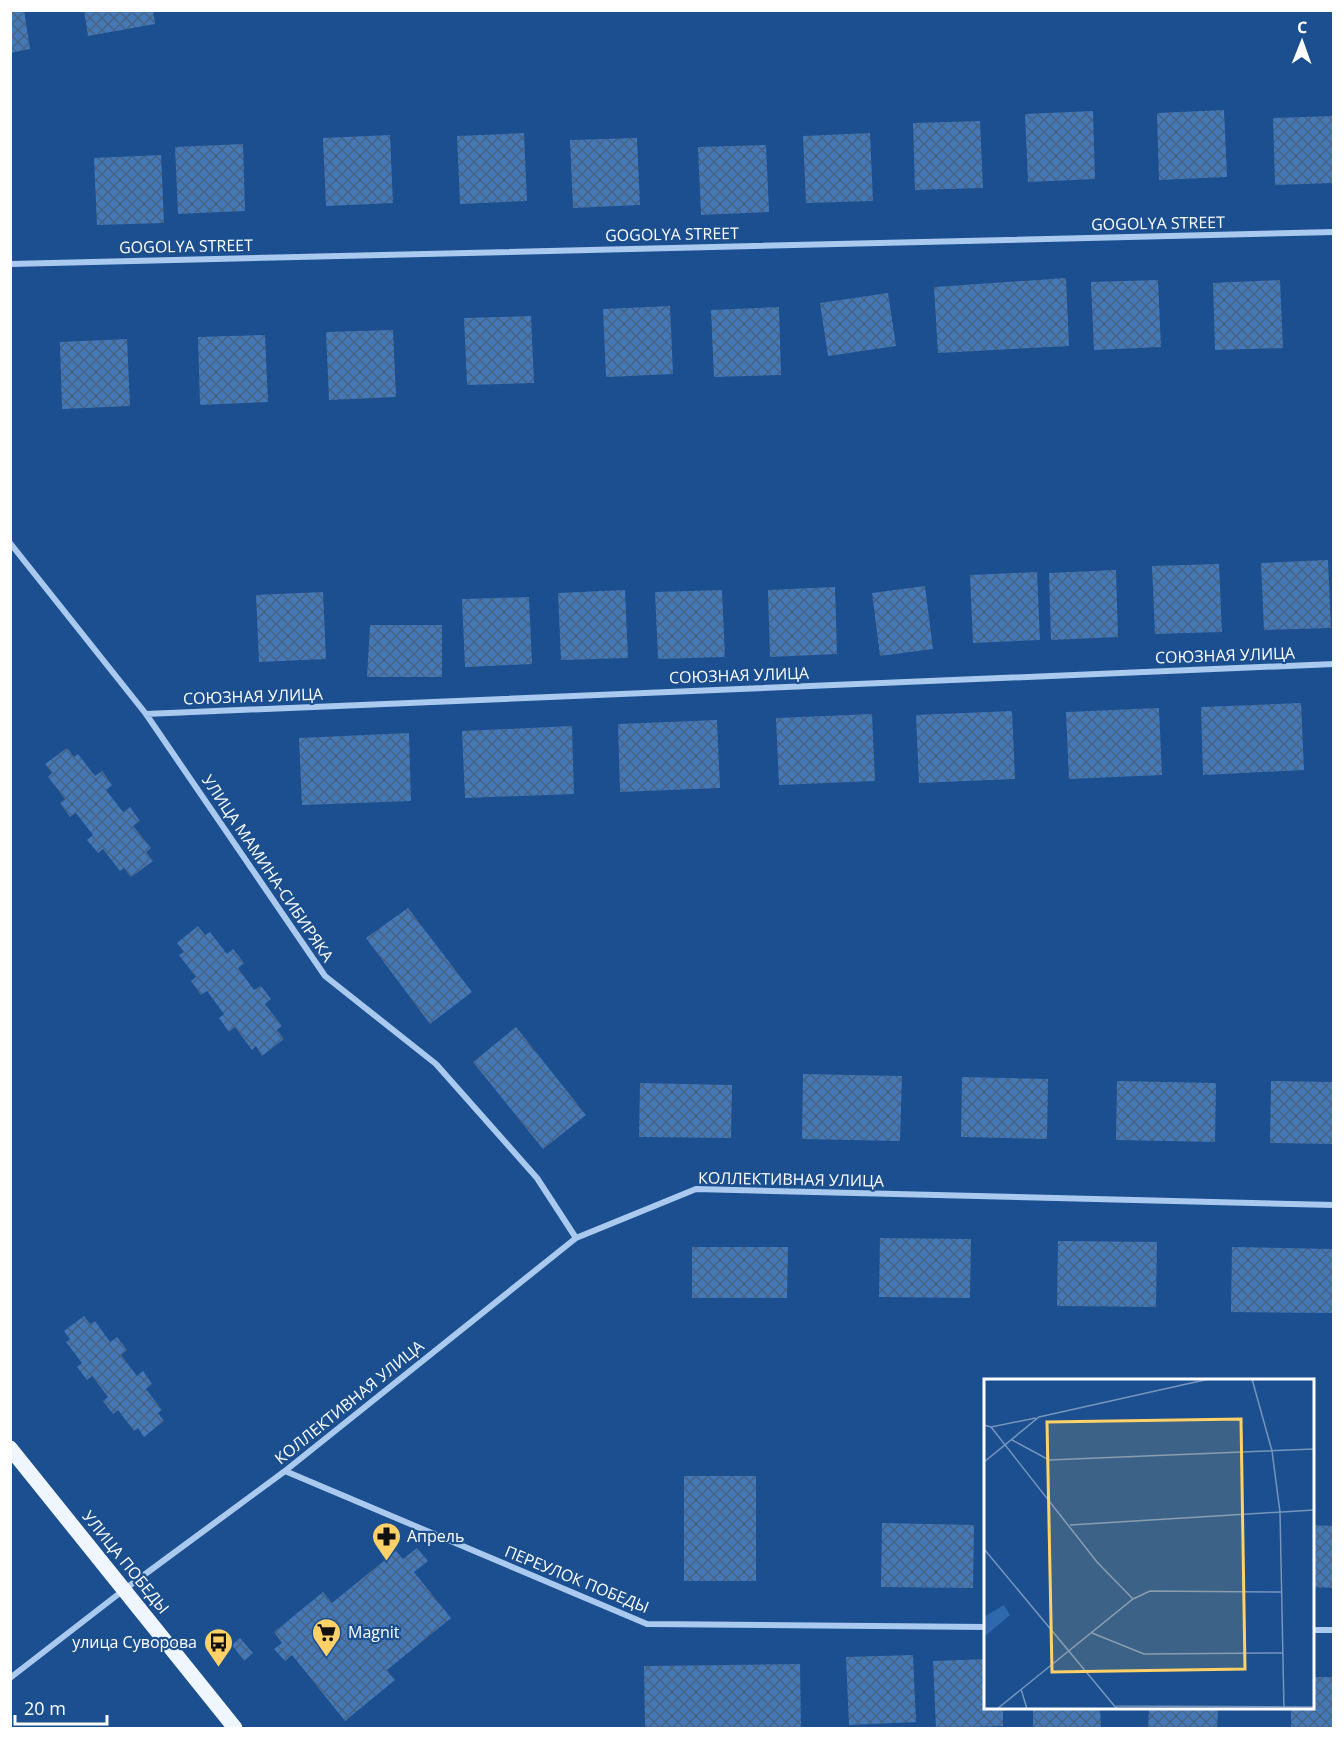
<svg xmlns="http://www.w3.org/2000/svg" width="1344" height="1739" font-family="'Open Sans',sans-serif">
	<style>
		.building { fill: url(#building-cross-hatch) }
		.lines { fill: none; stroke-linecap: round; stroke-linejoin: round }
		.minor { stroke: #a9c9ee; stroke-width: 6 }
		.primary { stroke: #f0f6ff; stroke-width: 15 }
		.labels { text-anchor: middle; dominant-baseline: central; stroke-width: 4.5; stroke-linejoin: round; paint-order: stroke }
		.street-label { font-size: 16px; fill: #fff; stroke: #1b4f8f }
		.poi-label { font-size: 16px; fill: #fff; stroke: #1b4f8f; text-anchor: start }
		.inset-road { fill: none; stroke: #7695bc; stroke-width: 1.5 }
		.view { fill: #ffd166; fill-opacity: 0.15; stroke: #ffd166; stroke-width: 3 }
		.inset-edge { fill: none; stroke: #fff; stroke-width: 3 }
	</style>
	<defs>
		<pattern id="building-cross-hatch" width="8" height="8" patternUnits="userSpaceOnUse" patternTransform="scale(1.5)"><rect width="8" height="8" fill="#4478b7"/><path d="M0 0l8 8M0 8l8-8" fill="none" stroke="#486282"/></pattern>
	</defs>
	<rect width="100%" height="100%" fill="#1b4f8f"/>
	<path class="building" d="M 10,10 L 24,10 L 30,49 L 10,53 Z
		M 84,10 L 153,10 L 155,24 L 88,36 Z
		M 1224,110 L 1227,177 L 1159,180 L 1157,113 Z
		M 1093,111 L 1095,179 L 1028,182 L 1025,114 Z
		M 1334,116 L 1334,183 L 1275,185 L 1273,118 Z
		M 980,121 L 983,188 L 915,190 L 913,123 Z
		M 524,133 L 527,201 L 460,204 L 457,136 Z
		M 870,133 L 873,201 L 806,203 L 803,136 Z
		M 390,135 L 393,203 L 326,206 L 323,138 Z
		M 637,138 L 640,205 L 573,208 L 570,140 Z
		M 243,144 L 245,211 L 178,214 L 175,147 Z
		M 766,145 L 769,212 L 701,215 L 698,147 Z
		M 161,155 L 164,223 L 97,225 L 94,158 Z
		M 1066,278 L 1069,346 L 938,353 L 934,287 Z
		M 1158,280 L 1161,347 L 1094,350 L 1091,282 Z
		M 1280,280 L 1283,348 L 1215,350 L 1213,283 Z
		M 888,293 L 896,346 L 828,356 L 820,303 Z
		M 670,306 L 673,374 L 606,377 L 603,309 Z
		M 779,307 L 781,375 L 714,377 L 711,310 Z
		M 531,316 L 534,383 L 467,385 L 464,318 Z
		M 393,330 L 396,397 L 329,400 L 326,332 Z
		M 265,335 L 268,402 L 200,405 L 198,337 Z
		M 127,339 L 130,406 L 62,409 L 60,342 Z
		M 1328,560 L 1331,628 L 1264,630 L 1261,563 Z
		M 1219,564 L 1222,632 L 1155,634 L 1152,566 Z
		M 1116,570 L 1118,637 L 1051,640 L 1049,573 Z
		M 1037,572 L 1040,640 L 973,643 L 970,575 Z
		M 925,586 L 933,649 L 880,656 L 872,593 Z
		M 835,587 L 837,654 L 770,657 L 768,590 Z
		M 625,590 L 628,658 L 561,660 L 558,593 Z
		M 722,590 L 725,657 L 658,659 L 655,592 Z
		M 323,592 L 326,659 L 259,662 L 256,595 Z
		M 529,597 L 532,664 L 465,667 L 462,599 Z
		M 370,625 L 442,625 L 442,677 L 367,677 Z
		M 1301,703 L 1304,770 L 1203,775 L 1201,707 Z
		M 1159,708 L 1162,775 L 1069,779 L 1066,712 Z
		M 1012,711 L 1015,779 L 919,783 L 916,715 Z
		M 872,714 L 875,781 L 779,785 L 776,718 Z
		M 717,720 L 720,788 L 620,792 L 618,724 Z
		M 572,726 L 574,794 L 465,798 L 462,731 Z
		M 409,733 L 411,801 L 302,805 L 299,738 Z
		M 67,748 L 74,757 L 78,754 L 95,776 L 102,771 L 112,785 L 106,790 L 123,812 L 130,807 L 140,821 L 133,826 L 151,848 L 146,852 L 153,861 L 131,877 L 124,868 L 120,871 L 103,849 L 98,853 L 87,840 L 93,835 L 76,813 L 70,817 L 60,803 L 65,799 L 48,777 L 52,773 L 45,764 Z
		M 408,908 L 472,992 L 430,1024 L 366,938 Z
		M 198,926 L 205,935 L 210,932 L 227,954 L 233,949 L 244,963 L 238,968 L 254,990 L 261,986 L 271,999 L 265,1004 L 282,1026 L 277,1030 L 284,1039 L 262,1056 L 256,1046 L 252,1050 L 235,1027 L 229,1032 L 219,1018 L 224,1014 L 207,991 L 201,995 L 191,981 L 196,977 L 179,955 L 184,952 L 177,943 Z
		M 516,1027 L 586,1115 L 543,1149 L 473,1062 Z
		M 803,1074 L 902,1076 L 900,1141 L 802,1139 Z
		M 962,1077 L 1048,1079 L 1047,1139 L 961,1137 Z
		M 1117,1081 L 1216,1083 L 1215,1142 L 1116,1140 Z
		M 1271,1081 L 1334,1082 L 1334,1144 L 1270,1143 Z
		M 640,1083 L 732,1085 L 731,1138 L 639,1137 Z
		M 880,1238 L 971,1239 L 970,1298 L 879,1297 Z
		M 1058,1241 L 1157,1242 L 1156,1307 L 1057,1306 Z
		M 692,1247 L 788,1247 L 787,1298 L 692,1298 Z
		M 1232,1247 L 1334,1249 L 1334,1313 L 1231,1312 Z
		M 84,1316 L 90,1324 L 95,1321 L 110,1342 L 117,1337 L 127,1350 L 121,1355 L 137,1376 L 143,1371 L 152,1384 L 146,1389 L 162,1410 L 158,1413 L 164,1421 L 144,1437 L 138,1428 L 134,1431 L 118,1410 L 113,1414 L 103,1401 L 108,1397 L 92,1376 L 87,1380 L 77,1367 L 82,1363 L 66,1342 L 70,1339 L 64,1331 Z
		M 684,1476 L 756,1476 L 756,1581 L 684,1581 Z
		M 882,1523 L 974,1525 L 973,1588 L 881,1587 Z
		M 1312,1525 L 1334,1526 L 1334,1588 L 1312,1587 Z
		M 417,1548 L 428,1561 L 414,1572 L 451,1618 L 387,1670 L 395,1680 L 345,1721 L 292,1655 L 285,1661 L 274,1649 L 282,1643 L 274,1632 L 323,1592 L 332,1603 L 396,1551 L 403,1559 Z
		M 240,1638 L 253,1653 L 244,1661 L 232,1645 Z
		M 913,1655 L 916,1722 L 849,1725 L 846,1657 Z
		M 986,1659 L 986,1708 L 1003,1708 L 1003,1726 L 936,1728 L 933,1661 Z
		M 800,1664 L 801,1728 L 645,1728 L 644,1666 Z
		M 1312,1677 L 1334,1677 L 1334,1728 L 1291,1728 L 1291,1708 L 1312,1708 Z
		M 1033,1708 L 1100,1708 L 1101,1728 L 1033,1728 Z
		M 1149,1708 L 1218,1708 L 1217,1728 L 1148,1728 Z"/>
	<g class="lines">
		<path class="minor" d="M 10,264 L 1334,232
			M 10,543 L 146,714 L 325,976 L 436,1064 L 537,1178 L 576,1238
			M 146,714 L 1334,664
			M 285,1471 L 647,1624 L 986,1627
			M 1312,1630 L 1334,1630
			M 10,1678 L 125,1589 L 285,1471 L 576,1238 L 696,1189 L 1334,1205"/>
		<path class="primary" d="M 10,1448 L 235,1728"/>
	</g>
	<defs>
		<symbol id="pharmacy-pin" viewBox="-11 -11 22 30"><path d="M0 17L-7.5 6A9.5 9.5 0 1 1 7.5 6Z" fill="#ffd166" stroke="#1b4f8f"/><path d="M-2-6h4v4h4v4h-4v4h-4v-4h-4v-4h4Z" fill="#111"/></symbol>
		<symbol id="supermarket-pin" viewBox="-11 -11 22 30"><path d="M0 17L-7.5 6A9.5 9.5 0 1 1 7.5 6Z" fill="#ffd166" stroke="#1b4f8f"/><path d="M-6-5.5h2.5l.6 2H6L4.5 2H-2.5L-4.4-4H-6ZM-1.5 3.2a1.3 1.3 0 1 0 .1 0ZM3 3.2a1.3 1.3 0 1 0 .1 0Z" fill="#111"/></symbol>
		<symbol id="bus-pin" viewBox="-11 -11 22 30"><path d="M0 17L-7.5 6A9.5 9.5 0 1 1 7.5 6Z" fill="#ffd166" stroke="#1b4f8f"/><path d="M-5-6H5V4H4V6H2V4H-2V6H-4V4H-5ZM-3.5-4V0h7V-4ZM-3.5 1.2v1.5H-2V1.2ZM2 1.2v1.5H3.5V1.2Z" fill="#111"/></symbol>
	</defs>
	<g fill-rule="evenodd">
		<use href="#pharmacy-pin" x="370" y="1520" width="33" height="45"/>
		<use href="#supermarket-pin" x="310" y="1616" width="33" height="45"/>
		<use href="#bus-pin" x="202" y="1626" width="33" height="45"/>
	</g>
	<g class="labels">
		<g class="street-label">
			<text transform="translate(1158 223) rotate(-1)">GOGOLYA STREET</text>
			<text transform="translate(672 234) rotate(-1)">GOGOLYA STREET</text>
			<text transform="translate(186 246) rotate(-1)">GOGOLYA STREET</text>
			<text transform="translate(1225 655) rotate(-2)">СОЮЗНАЯ УЛИЦА</text>
			<text transform="translate(739 675) rotate(-2)">СОЮЗНАЯ УЛИЦА</text>
			<text transform="translate(253 696) rotate(-2)">СОЮЗНАЯ УЛИЦА</text>
			<text transform="translate(268 868) rotate(56)">УЛИЦА МАМИНА-СИБИРЯКА</text>
			<text transform="translate(791 1179) rotate(1)">КОЛЛЕКТИВНАЯ УЛИЦА</text>
			<text transform="translate(349 1402) rotate(-39)">КОЛЛЕКТИВНАЯ УЛИЦА</text>
			<text transform="translate(126 1562) rotate(51)">УЛИЦА ПОБЕДЫ</text>
			<text transform="translate(577 1579) rotate(22)">ПЕРЕУЛОК ПОБЕДЫ</text>
		</g>
		<g class="poi-label">
			<text x="407" y="1536">Апрель</text>
			<text x="348" y="1632">Magnit</text>
			<text x="197" y="1642" text-anchor="end">улица Суворова</text>
		</g>
	</g>
	<g transform="translate(984 1379)">
		<rect width="330" height="330" fill="#1b4f8f"/>
		<path d="M 20,226 L 26,236 L 0,258 L 0,238 Z" fill="#2e69ad"/>
		<path class="inset-road" d="M 268,0 L 288,72 L 296,133 L 300,330M 0,46 L 7,48 L 113,183 L 149,220M 7,48 L 52,39M 28,61 L 65,81 L 330,70M 0,83 L 55,38 L 225,0M 86,146 L 330,131M 0,170 L 133,330M 108,254 L 160,275 L 299,274M 37,310 L 43,330M 130,327 L 330,328M 13,330 L 149,220 L 166,212 L 298,213"/>
		<path class="view" d="M 257,40 L 261,290 L 68,293 L 63,43 Z"/>
		<rect width="330" height="330" class="inset-edge"/>
	</g>
	<rect width="1344" height="1739" fill="none" stroke="#ffffff" stroke-width="24"/>
	<g transform="translate(1302 42) rotate(1)" stroke="#1b4f8f" stroke-width="4.5" paint-order="stroke">
	<path d="M0-4.5L10 22L0 15L-10 22Z" fill="#ffffff"/>
	<text y="-9" font-size="16" font-weight="bold" text-anchor="middle" fill="#ffffff">С</text>
	</g>
	<path d="M15 1715v9h92v-9" fill="none" stroke="#ffffff" stroke-width="3"/>
	<text x="24" y="1715" font-size="18" fill="#ffffff" stroke="#1b4f8f" stroke-width="4.5" paint-order="stroke">20 m</text>
</svg>
